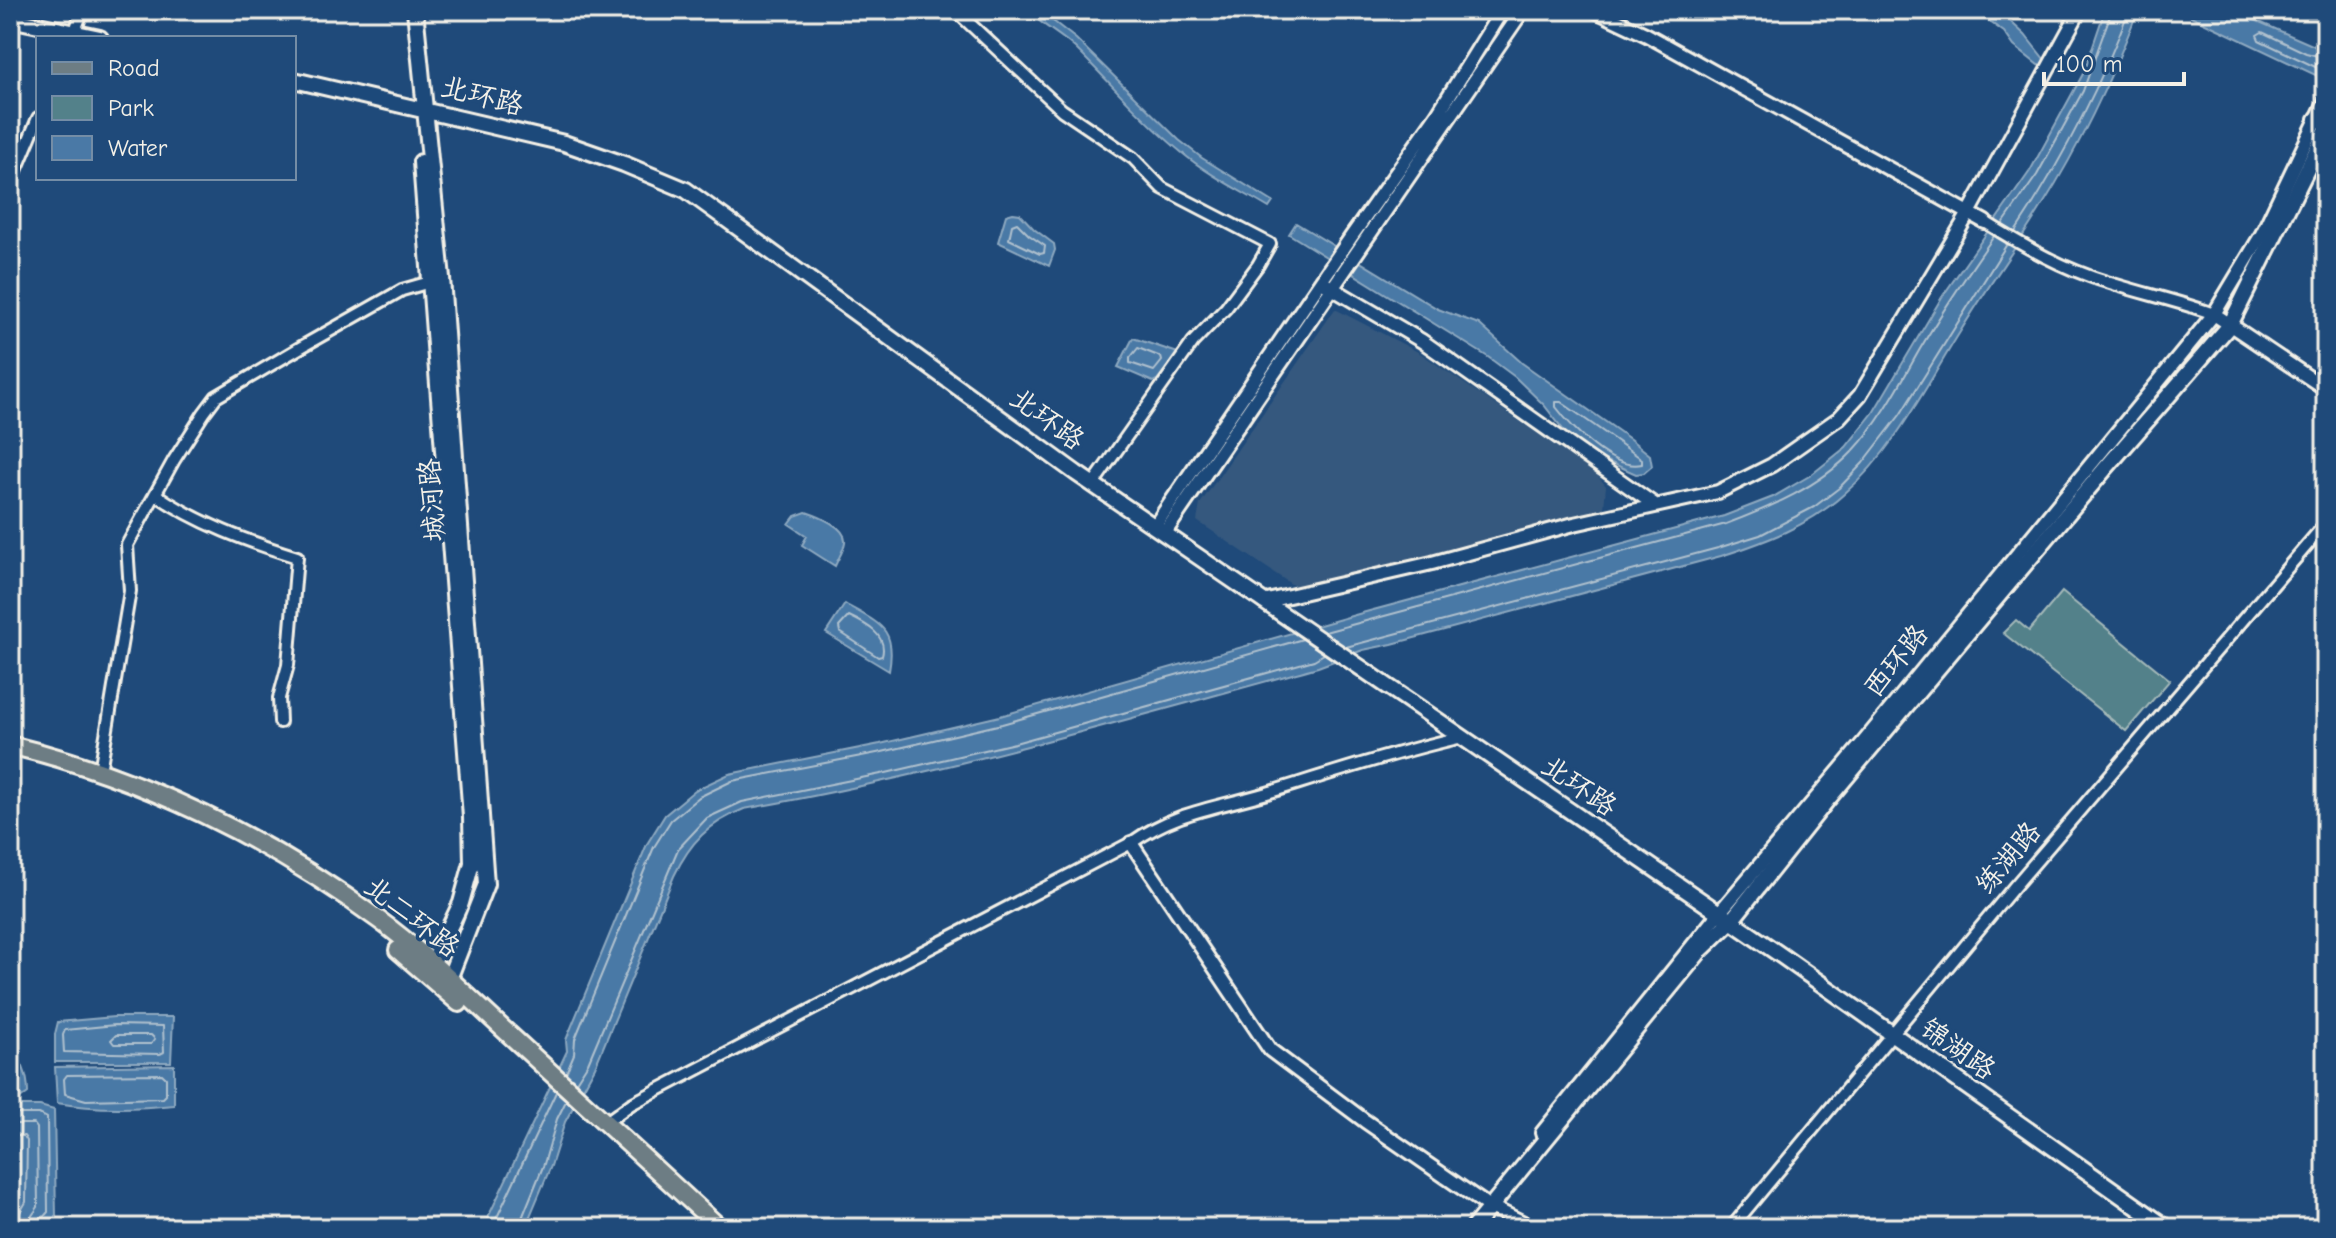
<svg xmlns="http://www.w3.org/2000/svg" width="2336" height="1238" font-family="'Comic Neue','LXGW WenKai TC',sans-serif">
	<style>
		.built { fill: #35587e }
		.green { fill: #53818a; stroke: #a4b9b9; stroke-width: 2 }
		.water { fill: #4a79a6; stroke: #8ea9c0; stroke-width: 2 }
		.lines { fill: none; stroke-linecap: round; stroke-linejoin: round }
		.shore { stroke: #b0c1ce; stroke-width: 2 }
		.minor-casing { stroke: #f4f1e8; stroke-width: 16 }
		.tertiary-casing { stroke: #f4f1e8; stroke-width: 18 }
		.secondary-casing { stroke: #f4f1e8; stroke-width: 20 }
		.primary-casing { stroke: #f4f1e8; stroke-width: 22 }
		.minor { stroke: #1f4a7a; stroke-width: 10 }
		.tertiary { stroke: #1f4a7a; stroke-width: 12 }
		.secondary { stroke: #1f4a7a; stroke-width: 14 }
		.primary { stroke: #6d7d84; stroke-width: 16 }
		.labels { text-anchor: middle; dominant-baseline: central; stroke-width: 7; stroke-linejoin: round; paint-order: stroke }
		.street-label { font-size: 28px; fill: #f4f1e8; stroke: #1f4a7a }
	</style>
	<rect width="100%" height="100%" fill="#1f4a7a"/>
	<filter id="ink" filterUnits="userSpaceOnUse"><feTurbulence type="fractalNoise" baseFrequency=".0125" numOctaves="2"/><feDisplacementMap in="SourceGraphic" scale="16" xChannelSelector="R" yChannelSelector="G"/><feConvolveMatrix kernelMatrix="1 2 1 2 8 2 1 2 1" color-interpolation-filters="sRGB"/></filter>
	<g filter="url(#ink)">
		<path class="built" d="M 1335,309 L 1420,353 L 1596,474 L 1606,486 L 1604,508 L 1434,554 L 1294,586 L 1197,521 L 1200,504 Z"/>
		<path class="green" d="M 2062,592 L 2170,680 L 2126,731 L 2003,633 L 2016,620 L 2029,631 Z"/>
		<path class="water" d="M 1027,10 L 1039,10 L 1076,39 L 1179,140 L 1202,158 L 1273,202 L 1269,208 C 1239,190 1207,174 1181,152 C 1142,120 1110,82 1075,48 C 1060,34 1041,25 1027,10 Z
			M 1973,10 L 1998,10 L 2025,35 L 2044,59 L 2042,66 L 2038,65 L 2014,46 L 2004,32 Z
			M 2105,10 L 2138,10 C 2112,78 2081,144 2042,206 C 2016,248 1986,289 1960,332 C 1925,388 1894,451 1844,494 C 1809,526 1765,542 1721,556 L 1392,644 L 1363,650 L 1318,667 C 1128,719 939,775 744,809 C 709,823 690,842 674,876 L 595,1067 L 565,1122 L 551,1166 L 525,1228 L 483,1228 L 567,1051 L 566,1040 L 647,844 L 665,815 L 695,790 L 729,774 L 880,744 L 1000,716 L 1362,613 L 1724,516 L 1773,497 L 1811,475 L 1846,447 L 1873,413 L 1942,297 L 2030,171 L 2084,72 Z
			M 2178,10 L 2232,10 L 2326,51 L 2326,80 Z
			M 1013,213 L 1020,214 L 1034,229 L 1054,244 L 1055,250 L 1049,266 L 998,242 L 1006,215 Z
			M 1296,223 L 1438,309 L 1479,324 L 1522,363 L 1630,439 L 1650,455 L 1652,466 L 1644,473 L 1636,474 L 1589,453 L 1569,437 L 1544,405 L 1515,377 L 1488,357 L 1289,234 Z
			M 1133,338 L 1178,353 L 1157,380 L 1153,382 L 1118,367 Z
			M 806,512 C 818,516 847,527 845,542 C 844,550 838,559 835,566 L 802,545 L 807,536 L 789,524 L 795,516 Z
			M 845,604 C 879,624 897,627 889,671 L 826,633 Z
			M 114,1017 L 173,1017 L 171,1062 L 55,1062 L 55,1034 L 58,1022 Z
			M 10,1045 C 21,1061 28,1073 28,1093 L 16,1102 L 10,1102 Z
			M 174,1065 L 174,1105 C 134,1109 96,1110 57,1103 L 55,1067 Z
			M 10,1106 L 40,1106 L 54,1110 L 56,1217 L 42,1228 L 10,1228 Z"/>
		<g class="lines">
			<path class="shore" d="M 2326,58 L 2306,53 L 2262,32 L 2257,35 L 2259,40 L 2326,72
				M 1017,223 L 1029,235 L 1045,246 L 1044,253 L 1040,254 L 1009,239 L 1012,225 Z
				M 2002,225 L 2037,175 L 2083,91 L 2112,10
				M 2015,232 C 2062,161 2099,90 2129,10
				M 1138,348 L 1161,357 L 1162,361 L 1154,371 L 1130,363 L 1130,358 Z
				M 1556,402 L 1561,402 L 1642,459 L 1642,464 C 1613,471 1572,428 1556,407 Z
				M 849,616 C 866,624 888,635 882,656 L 878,657 L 840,632 L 839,627 Z
				M 1325,632 L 1726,524 C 1771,507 1819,487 1853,451 C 1881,421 1900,384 1920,349 C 1943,310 1968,273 1994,236
				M 1346,647 L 1718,548 L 1760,535 L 1814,507 L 1839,488 L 1863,463 L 1900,415 L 2007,244
				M 115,1025 L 163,1026 L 164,1052 L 160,1054 L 64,1052 L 63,1035 L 65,1030 Z
				M 151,1035 L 155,1039 L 151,1044 L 114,1044 L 111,1040 L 116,1035 Z
				M 566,1073 L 574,1054 L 575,1039 L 654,847 L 671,820 L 699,797 L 732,781 L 882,752 L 1002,724 L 1303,639
				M 162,1074 L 166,1078 L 166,1095 L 163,1098 L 86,1100 L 65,1094 L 64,1079 L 67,1075 Z
				M 576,1082 L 588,1063 L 678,849 L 707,818 L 742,802 L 886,773 L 1015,743 L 1314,660 L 1324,654
				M 10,1114 L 39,1114 L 47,1118 L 48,1212 L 40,1221 L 39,1228
				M 10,1124 L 34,1124 L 37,1128 L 38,1207 L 31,1217 L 28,1228
				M 10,1136 L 24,1136 L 27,1141 L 26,1202 L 19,1214 L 16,1228
				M 492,1228 L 556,1092
				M 518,1228 L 544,1164 L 557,1119 L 566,1101"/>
			<defs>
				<path id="minor" d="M 955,10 L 1062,110 L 1133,158 L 1162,188 L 1270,244 L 1258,265 L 1226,308 L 1193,342 L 1093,484
					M 72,38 L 83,10
					M 10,185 L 38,118
					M 1985,222 C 2018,243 2052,263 2089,276 C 2130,291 2173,299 2214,314
					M 155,494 C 199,524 246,541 297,557 L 288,665 L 279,698 L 280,722
					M 100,771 L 130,591 L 127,545 L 174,460 L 204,413 L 216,397 L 303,346 L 402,290 L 437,280
					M 605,1123 L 631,1104 L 1131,843 C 1176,811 1216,808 1267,793 C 1332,773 1396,752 1462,737
					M 1731,1228 L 2014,887 L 2326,523"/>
				<path id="tertiary" d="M 1594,10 L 1647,35 L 1985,222
					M 1325,284 L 1422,341 L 1655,505
					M 2214,314 L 2326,389
					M 1154,527 L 1351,237 L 1437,115 L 1502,10
					M 1164,534 L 1523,10
					M 1263,602 L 1432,563 L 1574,524 L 1718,492 L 1772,465 L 1839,418 L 1860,395 L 1969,213 L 2080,10
					M 1131,843 L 1270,1050 L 1365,1121 L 1485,1204 L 1534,1228
					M 1542,1133 L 1719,913 L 1862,744 L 2214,314 L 2262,234 L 2326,100"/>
				<path id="secondary" d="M 415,10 L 442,278 L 486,884 L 449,979
					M 10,19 L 100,38
					M 294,80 L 564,143 L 624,164 L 686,190 L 1076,473 L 1782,956 L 2167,1228
					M 2317,119 L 2326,122
					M 421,162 L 471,817 L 472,863 L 461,903 L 432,964
					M 1473,1228 L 1700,951 L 1731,921 L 1828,799 L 2104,470 L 2230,325 L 2326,131"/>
				<path id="primary" d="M 10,745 C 143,777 269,839 379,920 C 426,954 468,997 511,1036 C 580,1100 650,1164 720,1228
					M 398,950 L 459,1003"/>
			</defs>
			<use href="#minor" class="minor-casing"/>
			<use href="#tertiary" class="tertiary-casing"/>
			<use href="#secondary" class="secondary-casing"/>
			<use href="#primary" class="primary-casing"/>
			<use href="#minor" class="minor"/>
			<use href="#tertiary" class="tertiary"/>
			<use href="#secondary" class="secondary"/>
			<use href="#primary" class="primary"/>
		</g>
	</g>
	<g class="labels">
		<g class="street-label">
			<text transform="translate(482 96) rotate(14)">北环路</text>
			<text transform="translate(1047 419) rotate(36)">北环路</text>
			<text transform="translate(432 500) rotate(-94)">城河路</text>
			<text transform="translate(1896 661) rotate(-51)">西环路</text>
			<text transform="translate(1579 786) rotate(34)">北环路</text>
			<text transform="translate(2008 858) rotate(-50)">练湖路</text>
			<text transform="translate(412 917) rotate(38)">北二环路</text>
			<text transform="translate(1958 1049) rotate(35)">锦湖路</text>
		</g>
	</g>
	<rect width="2336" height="1238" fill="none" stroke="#1f4a7a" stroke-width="40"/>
	<rect x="20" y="20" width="2296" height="1198" fill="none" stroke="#f4f1e8" stroke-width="3" filter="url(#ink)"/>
	<rect x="36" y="36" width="260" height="144" fill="#1f4a7a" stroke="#748da6" stroke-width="2"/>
	<rect x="52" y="62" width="40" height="12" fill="#6d7d84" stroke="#748da6" stroke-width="2"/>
	<text x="108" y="76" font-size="24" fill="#f4f1e8">Road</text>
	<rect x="52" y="96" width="40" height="24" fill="#53818a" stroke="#748da6" stroke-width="2"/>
	<text x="108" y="116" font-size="24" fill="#f4f1e8">Park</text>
	<rect x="52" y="136" width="40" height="24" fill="#4a79a6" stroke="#748da6" stroke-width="2"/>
	<text x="108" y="156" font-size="24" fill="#f4f1e8">Water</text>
	<path d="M2044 72v12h140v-12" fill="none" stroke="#f4f1e8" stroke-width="4"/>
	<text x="2056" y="72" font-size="24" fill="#f4f1e8" stroke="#1f4a7a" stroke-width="6" paint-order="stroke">100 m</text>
</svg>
